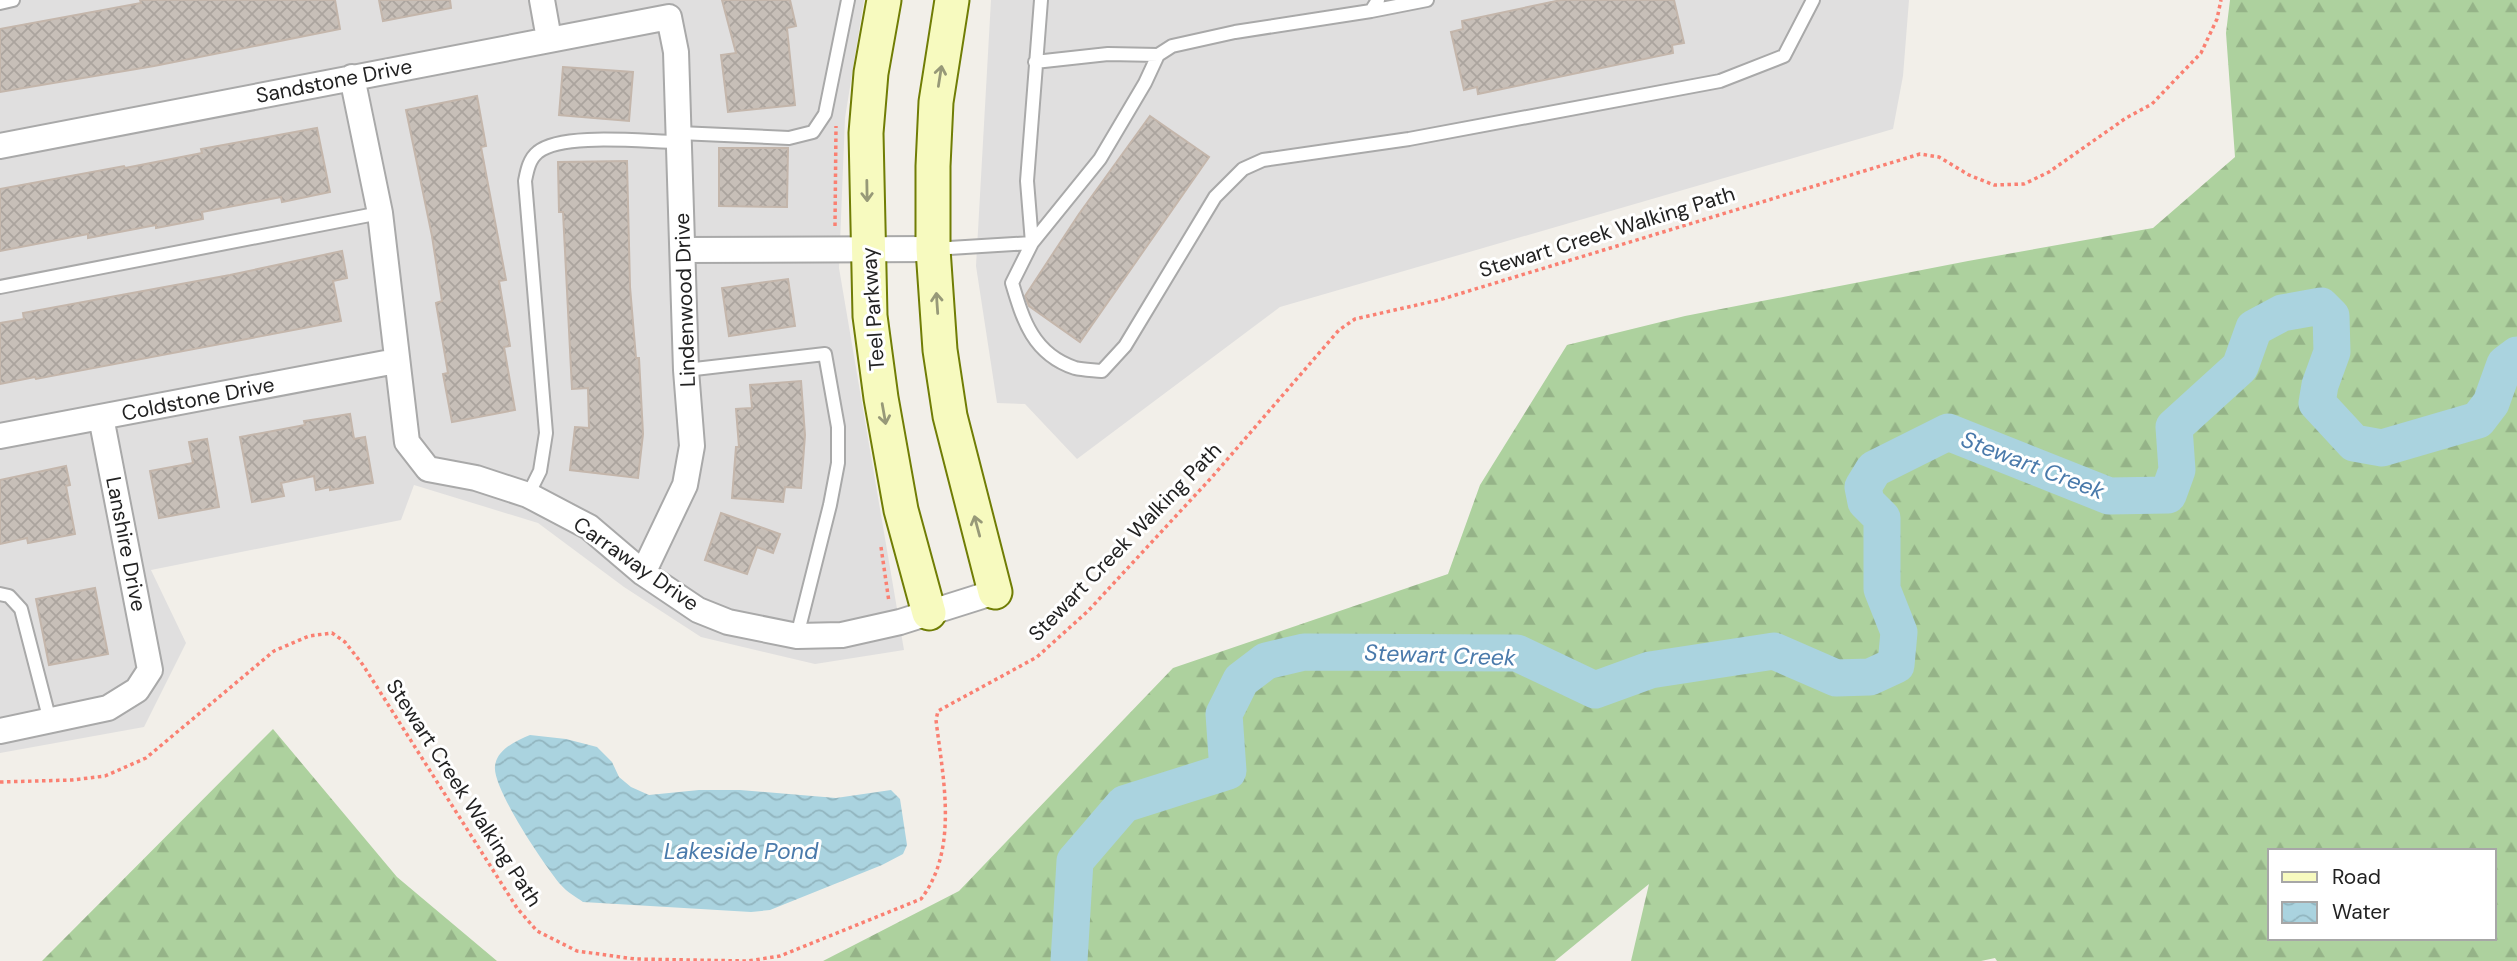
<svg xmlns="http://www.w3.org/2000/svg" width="2517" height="961" font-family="'DM Sans',sans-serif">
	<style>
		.residential { fill: #e0dfdf }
		.forest { fill: url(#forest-firs); fill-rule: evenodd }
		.water { fill: url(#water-waves) }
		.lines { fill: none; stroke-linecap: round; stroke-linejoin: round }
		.stream { stroke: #aad3df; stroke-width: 6 }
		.river { stroke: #aad3df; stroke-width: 37 }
		.building { fill: url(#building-cross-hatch); stroke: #c4b6ab; stroke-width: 2 }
		.lane-casing { stroke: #a9a9a9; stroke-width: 16 }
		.street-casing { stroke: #a9a9a9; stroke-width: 28 }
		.secondary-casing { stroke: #707d05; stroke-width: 37 }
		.path { stroke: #fa8072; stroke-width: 3.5; stroke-dasharray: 3.5 3.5; stroke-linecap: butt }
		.lane { stroke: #fff; stroke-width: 12 }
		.street { stroke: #fff; stroke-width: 24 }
		.secondary { stroke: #f7fabf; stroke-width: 33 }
		.oneway { stroke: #979978 }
		.labels { text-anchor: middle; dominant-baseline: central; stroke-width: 6; stroke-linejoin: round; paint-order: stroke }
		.street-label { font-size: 21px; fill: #222; stroke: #fff }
		.water-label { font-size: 23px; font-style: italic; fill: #4a7aab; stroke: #fff }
	</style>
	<defs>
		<pattern id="forest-firs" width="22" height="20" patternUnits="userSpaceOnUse" patternTransform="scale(1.75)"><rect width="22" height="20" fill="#add19e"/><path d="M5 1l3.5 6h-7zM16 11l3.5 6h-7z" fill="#95b388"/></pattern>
		<pattern id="water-waves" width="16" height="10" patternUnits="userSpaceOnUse" patternTransform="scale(1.75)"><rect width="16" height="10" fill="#aad3df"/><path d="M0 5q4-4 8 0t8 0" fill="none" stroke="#92b5bf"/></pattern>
		<pattern id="building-cross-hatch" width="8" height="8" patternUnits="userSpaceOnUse" patternTransform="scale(1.75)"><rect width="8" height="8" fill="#c7bfb8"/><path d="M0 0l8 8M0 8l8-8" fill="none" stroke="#aba49e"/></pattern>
	</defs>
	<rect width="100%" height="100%" fill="#f2efe9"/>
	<path class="residential" d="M 0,0 L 864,0 L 845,118 L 839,268 L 904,650 L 815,664 L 701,637 L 624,587 L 538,523 L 414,485 L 401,520 L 151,570 L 186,643 L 144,727 L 0,753 Z
		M 991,0 L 1909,0 L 1903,76 L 1893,129 L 1280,307 L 1077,459 L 1025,404 L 997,403 L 976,266 Z"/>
	<path class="forest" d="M 2230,0 L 2517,0 L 2517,961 L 1997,961 L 1995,958 L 1981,961 L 1631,961 L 1649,884 L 1555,961 L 823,961 L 959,891 L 1173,668 L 1448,574 L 1480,485 L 1567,345 L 1685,316 L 1968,261 L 2153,228 L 2235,157 L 2226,33 ZM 2270,851 L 2494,851 L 2494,938 L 2270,938 Z
		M 273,729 L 397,877 L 497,961 L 42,961 Z"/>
	<path class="water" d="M 530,735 L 566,739 L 597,747 L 612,762 L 619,777 L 631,787 L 649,795 L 699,790 L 740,790 L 836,798 L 891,790 L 900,799 L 907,845 L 903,854 L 882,865 L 770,910 L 751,912 L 583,902 C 576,897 567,892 561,885 C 546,868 492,788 495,766 C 497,749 516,741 530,735 Z"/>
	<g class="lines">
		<path class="stream" d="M 2505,364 L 2517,365"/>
		<path class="river" d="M 1069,961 L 1075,861 L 1124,804 L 1228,771 L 1224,714 L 1241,680 L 1266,661 L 1304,652 L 1517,653 L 1595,690 L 1650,670 L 1774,651 L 1836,678 L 1870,677 L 1896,665 L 1899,632 L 1882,589 L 1882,518 L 1866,502 L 1863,487 L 1874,469 L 1948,432 L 2109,496 L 2168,495 L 2177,470 L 2174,427 L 2240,367 L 2254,328 L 2282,313 L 2321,306 L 2331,316 L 2332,352 L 2320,385 L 2317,403 L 2354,443 L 2382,448 L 2478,420 L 2491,403 L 2505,364 L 2517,355"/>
	</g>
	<path class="building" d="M 140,0 L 335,0 L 340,29 L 154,66 L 0,92 L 0,29 L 141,3 Z
		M 379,0 L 450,0 L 451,8 L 383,21 Z
		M 722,0 L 790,0 L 796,26 L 787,28 L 795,105 L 728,112 L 721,55 L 736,53 Z
		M 1561,0 L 1674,0 L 1684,43 L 1672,45 L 1673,53 L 1478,94 L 1477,87 L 1464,90 L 1451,32 L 1463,29 L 1462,21 Z
		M 563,67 L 633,72 L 629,121 L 559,115 Z
		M 477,96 L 486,146 L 481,147 L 506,280 L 499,281 L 510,346 L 504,347 L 515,410 L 452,422 L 443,374 L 448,373 L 436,303 L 442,301 L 432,236 L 406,110 Z
		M 1150,116 L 1209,157 L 1080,342 L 1029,306 L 1025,296 L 1079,214 Z
		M 317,128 L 330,192 L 282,202 L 281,197 L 202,212 L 203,219 L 156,228 L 156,225 L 88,238 L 88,234 L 0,251 L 0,189 L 124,166 L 125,168 L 202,153 L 201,149 Z
		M 719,148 L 788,148 L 787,207 L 719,206 Z
		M 627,161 L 630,287 L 636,358 L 639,358 L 643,434 L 638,478 L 570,470 L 575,427 L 589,428 L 588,388 L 572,389 L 563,212 L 559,212 L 558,162 Z
		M 342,251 L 347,278 L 333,281 L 341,321 L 36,379 L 35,377 L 0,384 L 0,323 L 24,319 L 23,313 L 230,275 Z
		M 788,279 L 795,326 L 729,336 L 722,288 Z
		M 801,381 L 805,435 L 801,488 L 785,487 L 783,502 L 732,498 L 736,447 L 739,447 L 736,409 L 752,408 L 750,385 Z
		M 350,414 L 354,439 L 365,437 L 373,483 L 330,490 L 330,487 L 316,490 L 314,476 L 281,483 L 284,496 L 252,502 L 240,437 L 305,425 L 304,421 Z
		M 207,439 L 219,507 L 159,518 L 150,471 L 193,463 L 189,442 Z
		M 66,466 L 70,485 L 66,486 L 75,534 L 28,543 L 27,538 L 0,544 L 0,480 Z
		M 721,513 L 780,534 L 773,553 L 757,547 L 747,574 L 705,560 Z
		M 95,588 L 108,654 L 49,665 L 36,599 Z"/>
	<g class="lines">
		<defs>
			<path id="lane" d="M 1378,0 L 1371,11 L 1235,32 L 1172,46 L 1158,55 L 1145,83 L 1100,159 L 1032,243 L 1012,283 C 1023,320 1033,354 1075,368 C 1083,370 1093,370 1102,371 L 1125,346 L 1215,197 L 1243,169 L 1263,160 L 1409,139 L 1720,81 L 1784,56 L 1813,0
				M 0,3 L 13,0
				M 1371,11 L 1427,0
				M 1035,62 L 1108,54 L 1158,55
				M 679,133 L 789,138 L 813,132 L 825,114 L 848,0
				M 933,249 L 1032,243 L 1027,181 L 1041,0
				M 0,287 L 380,213
				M 686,370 L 825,354 L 838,427 L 838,463 L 830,505 L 797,636
				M 528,495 L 540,471 L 546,433 L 525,181 C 527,171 529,159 538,152 C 562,132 647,142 679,142
				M 0,594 L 9,596 L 21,609 L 50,721"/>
			<path id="street" d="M 542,0 L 549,39
				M 352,77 L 380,213 L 407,442 L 428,469 L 476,478 L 528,495 L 589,527 L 643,573 L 698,610 L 728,622 L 797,636 L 842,635 L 900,622 L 995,592
				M 0,146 L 669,17 L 676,52 L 686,370 L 692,446 L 685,485 L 643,573
				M 683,250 L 933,249
				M 0,436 L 396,361
				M 0,731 L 108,708 L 137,690 L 150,670 L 101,417"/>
			<path id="secondary" d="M 884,0 L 871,73 L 866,133 L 870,316 L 881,398 L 901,510 L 929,613
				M 952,0 L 936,102 L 933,166 L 933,249 L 940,350 L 950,416 L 995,592"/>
		</defs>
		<use href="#lane" class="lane-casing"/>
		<use href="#street" class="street-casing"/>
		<use href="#secondary" class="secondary-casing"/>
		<path class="path" d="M 835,226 L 836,126
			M 881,547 L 889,602
			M 0,782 L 72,780 L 105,776 L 146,758 L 274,651 L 309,636 L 332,633 L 345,642 L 363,665 L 517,908 L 537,931 L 577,951 L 635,959 L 748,961 L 780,956 L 921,899 C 959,849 943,779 936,720 L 938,711 L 1037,657 L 1088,611 L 1212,477 L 1339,330 L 1355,319 L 1439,300 L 1920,154 L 1939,157 L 1969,175 L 1994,185 L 2024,184 L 2049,172 L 2126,118 L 2152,104 L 2174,81 L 2201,53 L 2217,19 L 2221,0"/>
		<use href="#lane" class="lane"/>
		<use href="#street" class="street"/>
		<use href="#secondary" class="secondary"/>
	</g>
	<defs><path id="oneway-shaft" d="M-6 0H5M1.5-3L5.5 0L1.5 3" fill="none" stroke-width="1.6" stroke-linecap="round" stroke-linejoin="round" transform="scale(1.75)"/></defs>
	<g class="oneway">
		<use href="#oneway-shaft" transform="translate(940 76) rotate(-81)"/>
		<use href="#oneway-shaft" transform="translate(867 191) rotate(89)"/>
		<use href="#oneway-shaft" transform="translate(937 303) rotate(-94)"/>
		<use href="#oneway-shaft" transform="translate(884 414) rotate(80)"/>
		<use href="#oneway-shaft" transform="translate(977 526) rotate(-105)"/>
	</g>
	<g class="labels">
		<g class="street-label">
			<text transform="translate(334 81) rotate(-11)">Sandstone Drive</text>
			<text transform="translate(1607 232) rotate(-17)">Stewart Creek Walking Path</text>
			<text transform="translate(685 300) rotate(-92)">Lindenwood Drive</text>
			<text transform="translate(873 309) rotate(-94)">Teel Parkway</text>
			<text transform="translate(198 399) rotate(-11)">Coldstone Drive</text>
			<text transform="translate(1125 542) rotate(-46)">Stewart Creek Walking Path</text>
			<text transform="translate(126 544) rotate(79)">Lanshire Drive</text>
			<text transform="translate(636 564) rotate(35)">Carraway Drive</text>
			<text transform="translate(464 793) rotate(57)">Stewart Creek Walking Path</text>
		</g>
		<g class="water-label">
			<text transform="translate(2033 465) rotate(21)">Stewart Creek</text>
			<text transform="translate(1440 655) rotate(2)">Stewart Creek</text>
			<text x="741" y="851">Lakeside Pond</text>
		</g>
	</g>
	<rect x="2268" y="849" width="228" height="91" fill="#ffffff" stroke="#a7a7a7" stroke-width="2"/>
	<rect x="2282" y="872" width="35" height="10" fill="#f7fabf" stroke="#a7a7a7" stroke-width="2"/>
	<text x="2332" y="884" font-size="21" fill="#222222">Road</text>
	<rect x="2282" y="902" width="35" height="21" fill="url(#water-waves)" stroke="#a7a7a7" stroke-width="2"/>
	<text x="2332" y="919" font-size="21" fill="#222222">Water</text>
</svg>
